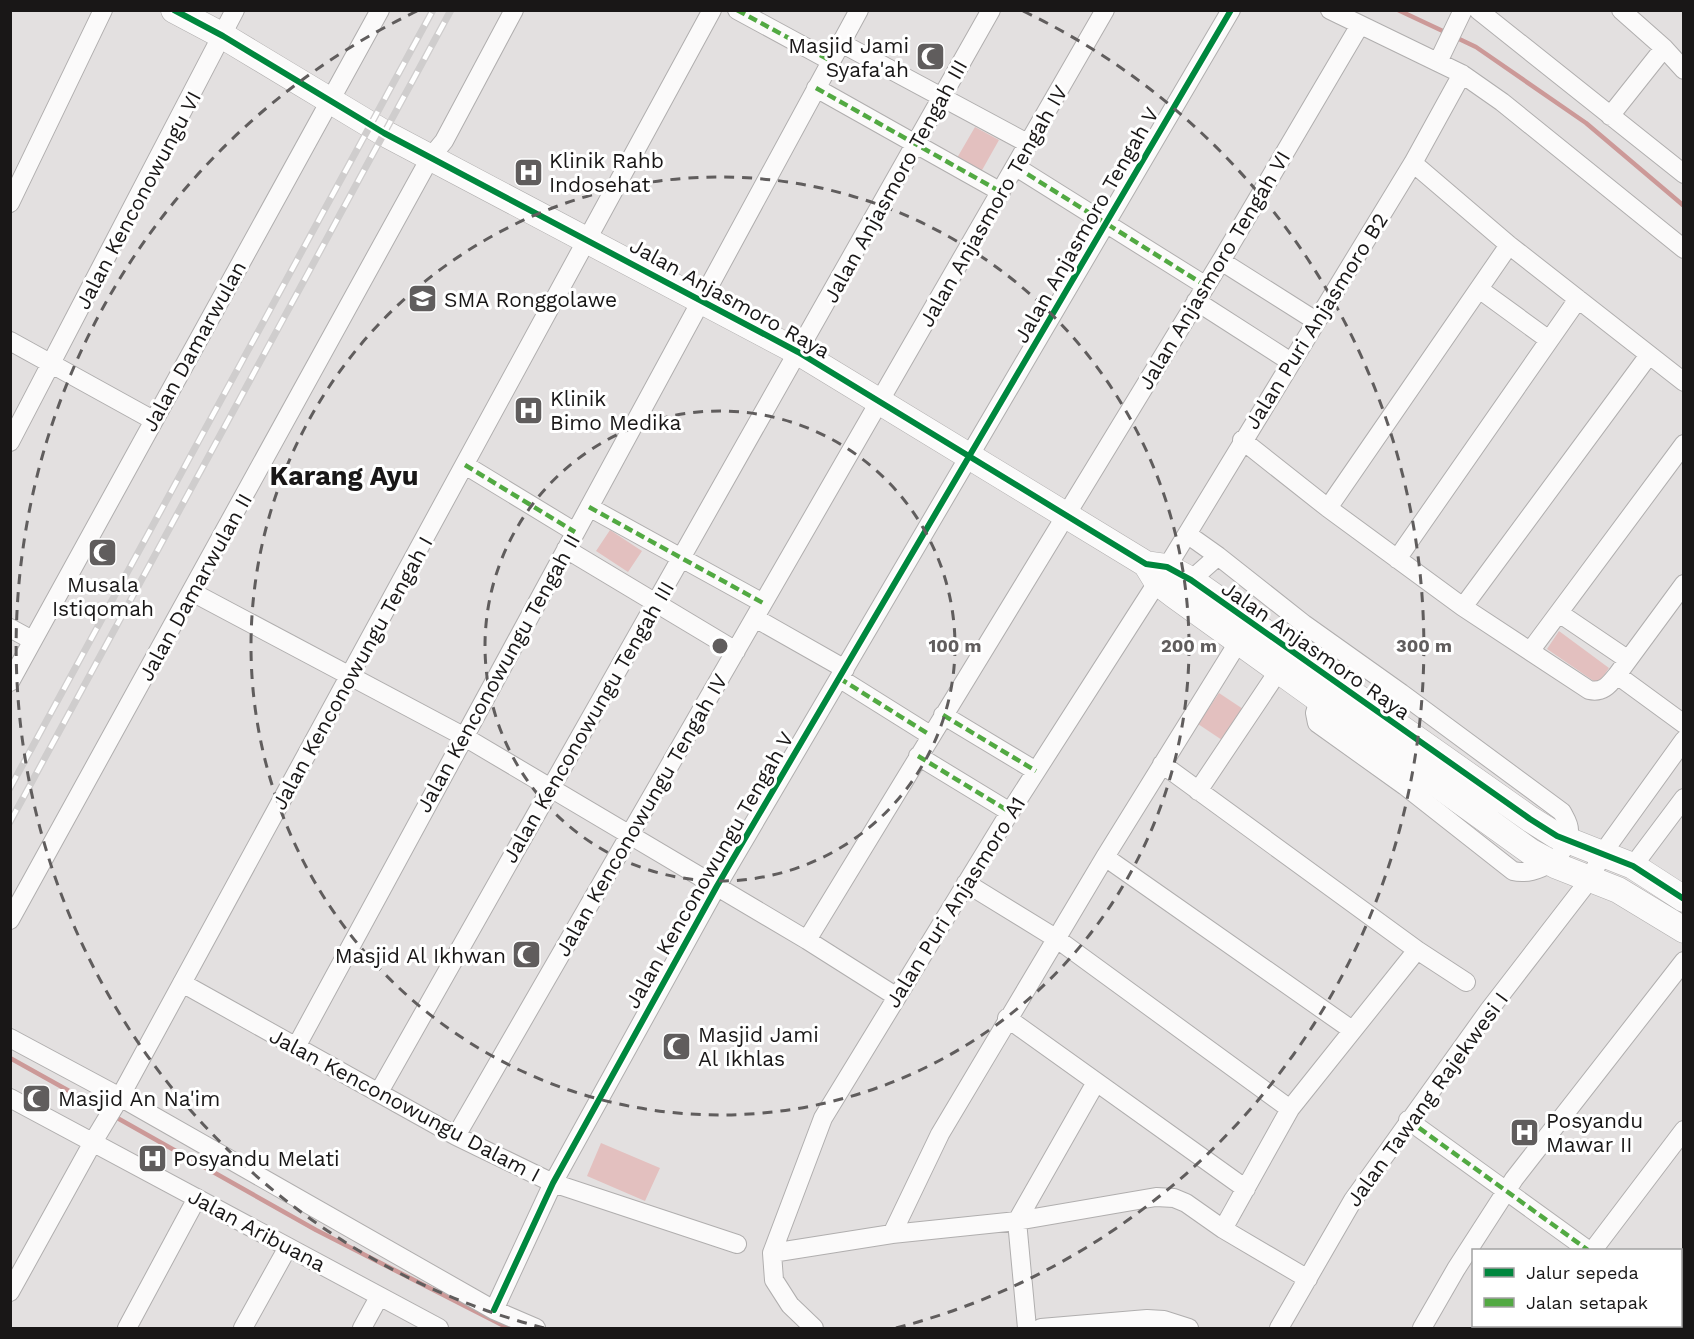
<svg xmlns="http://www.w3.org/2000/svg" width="1694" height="1339" font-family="'Work Sans',sans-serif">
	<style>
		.green { fill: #e3c0bf }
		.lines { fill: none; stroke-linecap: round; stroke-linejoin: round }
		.stream { stroke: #cc9998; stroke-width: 4.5 }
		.street-casing { stroke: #b0aeae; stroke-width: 20 }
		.secondary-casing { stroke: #b0aeae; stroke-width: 27 }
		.street { stroke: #fbfafa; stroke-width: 18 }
		.secondary { stroke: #fbfafa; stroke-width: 26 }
		.rail-casing { stroke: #cfcdcd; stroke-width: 7 }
		.rail { stroke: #fff; stroke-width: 4.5; stroke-dasharray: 14; stroke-linecap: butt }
		.quiet { stroke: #52a942; stroke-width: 4.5; stroke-dasharray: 9 4.5; stroke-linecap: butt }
		.cycleway-casing { stroke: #fff; stroke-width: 10 }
		.cycleway { stroke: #00873e; stroke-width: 6 }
		.ring { fill: none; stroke: #605d5d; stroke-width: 3; stroke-dasharray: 10 8 }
		.labels { text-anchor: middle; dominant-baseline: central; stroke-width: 6; stroke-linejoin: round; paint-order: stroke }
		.poi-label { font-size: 21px; fill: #191717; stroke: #fff; text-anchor: start }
		.street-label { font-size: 21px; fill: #191717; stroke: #fff }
		.district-label { font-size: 27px; font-weight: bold; fill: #191717; stroke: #fff }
		.centre { fill: #605d5d; stroke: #fff; stroke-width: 3 }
		.ring-label { font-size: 18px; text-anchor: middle; font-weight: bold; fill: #605d5d; stroke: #fff; stroke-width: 6; stroke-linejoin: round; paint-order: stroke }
	</style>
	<rect width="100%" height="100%" fill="#e3e0e0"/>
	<path class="green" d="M 975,127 L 999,140 L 981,172 L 957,158 Z
		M 610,530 L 642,551 L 628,572 L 596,551 Z
		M 1559,631 L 1609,668 L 1598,684 L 1547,649 Z
		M 1219,693 L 1243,709 L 1222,740 L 1198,724 Z
		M 601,1143 L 660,1168 L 645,1201 L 587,1176 Z"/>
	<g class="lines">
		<path class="stream" d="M 1398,10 L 1447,33
			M 1455,37 L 1476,47 L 1586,123 L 1684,206
			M 10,1058 L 105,1111
			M 112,1115 L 316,1230 L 508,1328"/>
		<defs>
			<path id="street" d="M 737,10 L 831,61
				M 1330,10 L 1462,74 L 1502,102 L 1684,249
				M 1478,10 L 1684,174
				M 1621,10 L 1664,48 L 1684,70
				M 841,43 L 1029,144
				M 1438,62 L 1463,10
				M 816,88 L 1001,192
				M 1610,116 L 1664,48
				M 1413,163 L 1509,245 L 1684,382
				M 1016,167 L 1206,286
				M 10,203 L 103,10
				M 1221,261 L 1316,321
				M 1479,289 L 1549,340
				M 1196,301 L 1291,362
				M 10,341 L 153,420
				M 1242,440 L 1328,508 L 1463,607 L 1589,690 C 1603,693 1609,685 1617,675 L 1684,724
				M 10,442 L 235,10
				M 465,465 L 575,532
				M 589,507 L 763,603
				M 1328,508 L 1509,245
				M 1187,534 L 1218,556
				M 566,549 L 736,651
				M 1397,559 L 1578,299
				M 1191,580 L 1218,556 L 1304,624 L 1401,693 L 1384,719
				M 192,592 L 463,736 L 807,940 L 897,997
				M 1463,607 L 1649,355
				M 1559,613 L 1627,659
				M 755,618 L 845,669
				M 10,628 L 32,640
				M 1531,650 L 1684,444
				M 1617,675 L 1684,584
				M 839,678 L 930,735
				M 10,682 L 380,10
				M 1319,700 L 1315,713 L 1317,723 L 1405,786 L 1513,871 C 1537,877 1569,857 1569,830 C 1569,823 1565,818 1562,812 L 1401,693
				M 943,715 L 1036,771
				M 918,756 L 1010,812
				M 1162,764 L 1417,950 L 1466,982
				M 1198,791 L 1279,670
				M 1105,857 L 1352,1030
				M 1633,866 L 1684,798
				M 966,883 L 1057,939 L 1290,1109
				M 10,920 L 430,158 L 444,141 L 514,10
				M 807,940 L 1221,261 L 1360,25
				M 182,983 L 456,1136 L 553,1183 L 737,1244
				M 1007,1018 L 1246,1189
				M 10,1038 L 120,1097 L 494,1310 L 536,1328
				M 296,1047 L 859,10
				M 379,1092 L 991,10
				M 10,1098 L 439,1328
				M 1408,1120 L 1588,1250
				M 456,1136 L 1105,10
				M 1223,1229 L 1290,1109 L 1417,950
				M 892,1234 L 940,1134 L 1105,857 L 1239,641
				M 1593,1250 L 1684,1130
				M 772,1253 L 892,1234 L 1017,1221 L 1156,1197 L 1174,1198 L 1186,1203 L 1223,1229 L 1308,1279
				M 10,1292 L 93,1142 L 120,1097 L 712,10
				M 494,1310 L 553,1183 L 717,886 L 1231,10
				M 1680,1316 L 1684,1319
				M 127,1328 L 197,1198
				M 243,1328 L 288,1247
				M 362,1328 L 379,1297
				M 814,1328 L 790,1305 L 774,1280 L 772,1253 L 823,1118 L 1010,812 L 1167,567 L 1413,163 L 1462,74
				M 1027,1328 L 1017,1221 L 1095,1084
				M 1041,1328 L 1147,1319 L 1164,1320 L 1189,1328
				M 1279,1328 L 1353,1200 L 1489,1010 L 1590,879 L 1602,854 L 1684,740
				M 1422,1328 L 1456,1269 L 1514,1179 L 1684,961
				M 1542,1328 L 1544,1326"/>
			<path id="secondary" d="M 174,10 L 223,36 L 384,133 L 798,352 L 1146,564 L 1167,567 L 1191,580 L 1530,819 L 1557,836 L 1633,866 L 1684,899
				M 1146,564 L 1157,582 L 1174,595 L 1531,852 L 1557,866 L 1618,890 L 1684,930"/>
		</defs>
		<use href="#street" class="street-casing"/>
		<use href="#secondary" class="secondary-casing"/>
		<use href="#street" class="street"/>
		<use href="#secondary" class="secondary"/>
		<defs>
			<path id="rail" d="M 10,788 L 433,10
				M 10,822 L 451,10"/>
		</defs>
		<use href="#rail" class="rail-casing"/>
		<use href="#rail" class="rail"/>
		<path class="quiet" d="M 737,10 L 831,61
			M 816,88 L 1001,192
			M 1016,167 L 1206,286
			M 465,465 L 575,532
			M 589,507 L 763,603
			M 839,678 L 930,735
			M 943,715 L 1036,771
			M 918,756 L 1010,812
			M 1408,1120 L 1588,1250
			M 1680,1316 L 1684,1319"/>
		<defs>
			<path id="cycleway" d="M 174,10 L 223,36 L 384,133 L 798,352 L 1146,564 L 1167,567 L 1191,580 L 1530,819 L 1557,836 L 1633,866 L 1684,899
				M 494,1310 L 553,1183 L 717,886 L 1231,10"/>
		</defs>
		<use href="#cycleway" class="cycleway-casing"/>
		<use href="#cycleway" class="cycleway"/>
	</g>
	<g class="ring">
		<circle cx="720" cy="646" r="235"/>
		<circle cx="720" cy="646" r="469"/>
		<path d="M544 1328A704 704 0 0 1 417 11M1023 11A704 704 0 0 1 896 1328"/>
	</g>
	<defs>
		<symbol id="mosque-square" viewBox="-11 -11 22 22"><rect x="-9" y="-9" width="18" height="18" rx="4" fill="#605d5d" stroke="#fff"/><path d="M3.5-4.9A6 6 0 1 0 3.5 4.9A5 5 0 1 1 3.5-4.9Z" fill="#fff"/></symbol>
		<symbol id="hospital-square" viewBox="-11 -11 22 22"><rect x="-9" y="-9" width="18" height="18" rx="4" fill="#605d5d" stroke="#fff"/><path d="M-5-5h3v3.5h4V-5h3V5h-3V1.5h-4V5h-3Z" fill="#fff"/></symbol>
		<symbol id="school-square" viewBox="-11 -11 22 22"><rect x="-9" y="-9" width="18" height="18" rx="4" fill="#605d5d" stroke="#fff"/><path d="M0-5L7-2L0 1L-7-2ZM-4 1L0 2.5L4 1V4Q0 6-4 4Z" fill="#fff"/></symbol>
	</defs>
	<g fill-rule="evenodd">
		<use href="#mosque-square" x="914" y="40" width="33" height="33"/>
		<use href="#hospital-square" x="512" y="156" width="33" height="33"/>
		<use href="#school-square" x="406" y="282" width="33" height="33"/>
		<use href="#hospital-square" x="512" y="394" width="33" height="33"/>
		<use href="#mosque-square" x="86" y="536" width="33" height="33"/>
		<use href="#mosque-square" x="510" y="938" width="33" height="33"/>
		<use href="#mosque-square" x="660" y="1030" width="33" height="33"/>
		<use href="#mosque-square" x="20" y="1082" width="33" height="33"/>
		<use href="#hospital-square" x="1508" y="1116" width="33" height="33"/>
		<use href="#hospital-square" x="136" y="1142" width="33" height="33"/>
	</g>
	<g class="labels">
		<g class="poi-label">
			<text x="909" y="45" text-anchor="end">Masjid Jami<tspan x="909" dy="24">Syafa'ah</tspan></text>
			<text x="549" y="160">Klinik Rahb<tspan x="549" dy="24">Indosehat</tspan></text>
			<text x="444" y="299">SMA Ronggolawe</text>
			<text x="550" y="398">Klinik<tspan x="550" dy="24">Bimo Medika</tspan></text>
			<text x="103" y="584" text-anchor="middle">Musala<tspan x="103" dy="24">Istiqomah</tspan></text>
			<text x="506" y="955" text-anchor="end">Masjid Al Ikhwan</text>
			<text x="698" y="1034">Masjid Jami<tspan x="698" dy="24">Al Ikhlas</tspan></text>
			<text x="58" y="1098">Masjid An Na'im</text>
			<text x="1546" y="1120">Posyandu<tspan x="1546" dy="24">Mawar II</tspan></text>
			<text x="173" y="1158">Posyandu Melati</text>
		</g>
		<g class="street-label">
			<text transform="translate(895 181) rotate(-61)">Jalan Anjasmoro Tengah III</text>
			<text transform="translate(138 200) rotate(-62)">Jalan Kenconowungu VI</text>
			<text transform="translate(993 206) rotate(-60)">Jalan Anjasmoro Tengah IV</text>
			<text transform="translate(1086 225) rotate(-60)">Jalan Anjasmoro Tengah V</text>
			<text transform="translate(1214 270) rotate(-59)">Jalan Anjasmoro Tengah VI</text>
			<text transform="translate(730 298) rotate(29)">Jalan Anjasmoro Raya</text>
			<text transform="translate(1316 321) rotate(-58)">Jalan Puri Anjasmoro B2</text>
			<text transform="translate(194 346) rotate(-61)">Jalan Damarwulan</text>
			<text transform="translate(195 587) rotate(-61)">Jalan Damarwulan II</text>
			<text transform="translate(1316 650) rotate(35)">Jalan Anjasmoro Raya</text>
			<text transform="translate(352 673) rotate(-61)">Jalan Kenconowungu Tengah I</text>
			<text transform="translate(498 673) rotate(-61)">Jalan Kenconowungu Tengah II</text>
			<text transform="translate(588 722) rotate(-60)">Jalan Kenconowungu Tengah III</text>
			<text transform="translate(641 815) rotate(-60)">Jalan Kenconowungu Tengah IV</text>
			<text transform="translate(709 870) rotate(-60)">Jalan Kenconowungu Tengah V</text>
			<text transform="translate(955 902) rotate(-58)">Jalan Puri Anjasmoro A1</text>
			<text transform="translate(1427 1099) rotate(-54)">Jalan Tawang Rajekwesi I</text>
			<text transform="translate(405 1105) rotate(28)">Jalan Kenconowungu Dalam I</text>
			<text transform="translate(257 1230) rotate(28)">Jalan Aribuana</text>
		</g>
		<g class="district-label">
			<text x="344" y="476">Karang Ayu</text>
		</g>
	</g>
	<circle cx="720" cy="646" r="9" class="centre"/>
	<g class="ring-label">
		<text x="955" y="652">100 m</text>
		<text x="1189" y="652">200 m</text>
		<text x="1424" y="652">300 m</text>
	</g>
	<rect width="1694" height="1339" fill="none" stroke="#191717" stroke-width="24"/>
	<rect x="1472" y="1249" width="210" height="78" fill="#ffffff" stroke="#a3a2a2" stroke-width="1.5"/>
	<rect x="1484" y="1268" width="30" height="9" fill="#00873e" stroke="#a3a2a2" stroke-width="1.5"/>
	<text x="1526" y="1279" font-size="18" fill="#191717">Jalur sepeda</text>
	<rect x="1484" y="1298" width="30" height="9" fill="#52a942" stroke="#a3a2a2" stroke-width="1.5"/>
	<text x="1526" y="1309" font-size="18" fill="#191717">Jalan setapak</text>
</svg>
